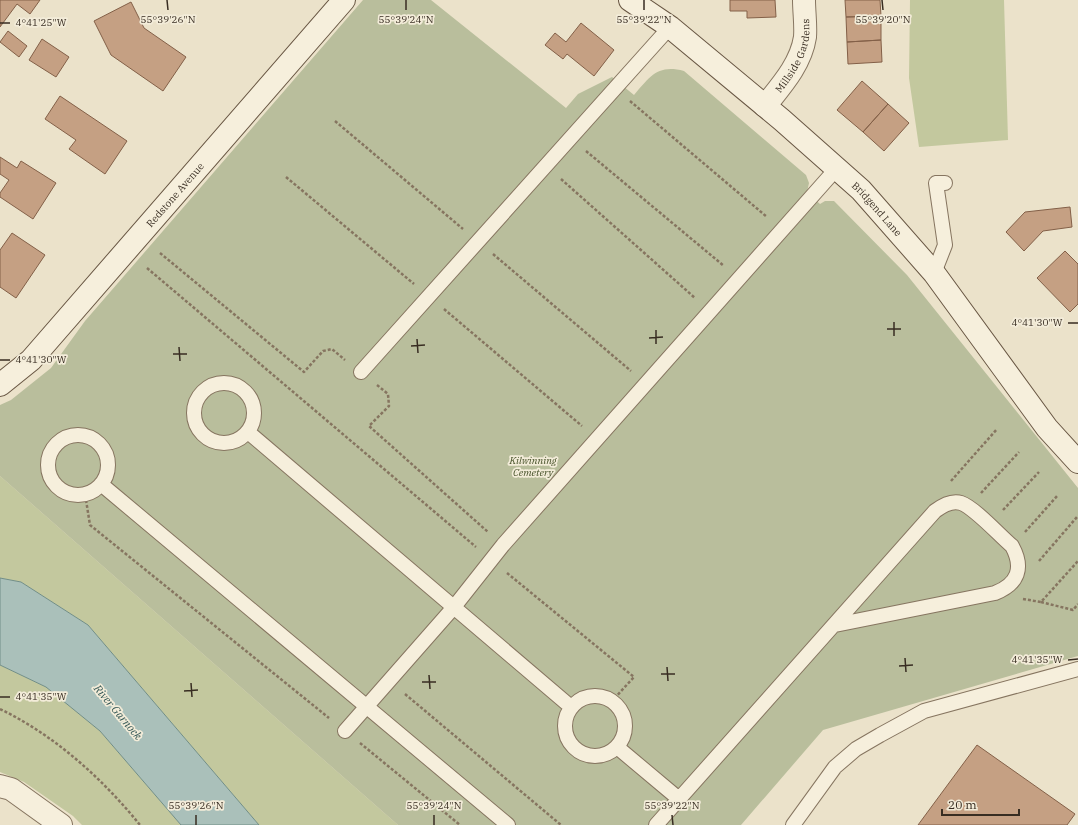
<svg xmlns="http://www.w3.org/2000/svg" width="1078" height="825" font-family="'IBM Plex Serif',serif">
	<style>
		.green { fill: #c3c89e }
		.cemetery { fill: #b9be9c }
		.water { fill: #aac0ba; stroke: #718e87 }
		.building { fill: #c5a083; stroke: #836048 }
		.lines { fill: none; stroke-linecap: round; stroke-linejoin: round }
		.lane-casing { stroke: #867560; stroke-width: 16 }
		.street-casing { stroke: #867560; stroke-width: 24 }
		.secondary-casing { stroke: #685643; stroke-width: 24 }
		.path { stroke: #867560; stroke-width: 2.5; stroke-dasharray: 3 2; stroke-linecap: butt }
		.lane { stroke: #f6efdc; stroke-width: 14 }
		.street { stroke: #f6efdc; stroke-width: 22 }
		.secondary { stroke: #f6efdc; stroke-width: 22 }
		.ticks { fill: none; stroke: #382d22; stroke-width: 1.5 }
		.labels { text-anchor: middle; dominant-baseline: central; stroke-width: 3.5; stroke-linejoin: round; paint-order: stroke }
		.street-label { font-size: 10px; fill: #382d22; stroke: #f3ecd9 }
		.park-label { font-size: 10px; font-style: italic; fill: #47522a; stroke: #f3ecd9 }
		.water-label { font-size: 11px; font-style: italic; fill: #325654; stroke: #f3ecd9 }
		.ticks-label { font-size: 10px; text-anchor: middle; fill: #382d22; stroke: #f3ecd9; stroke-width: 3.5; stroke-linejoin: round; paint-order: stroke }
	</style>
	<rect width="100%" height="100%" fill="#ebe2ca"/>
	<path class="green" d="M 910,0 L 1004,0 L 1008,140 L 919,147 L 909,78 Z
		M 0,476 L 398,825 L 259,825 L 88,625 L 21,582 L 0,578 Z
		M 0,665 L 46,687 L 100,731 L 181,825 L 82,825 L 73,816 L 24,782 L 0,772 Z"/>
	<path class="cemetery" d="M 363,0 L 431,0 L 566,108 L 578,94 L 612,77 L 634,95 C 650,77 657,64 684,71 L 806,175 L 809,183 L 807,192 L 820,204 L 825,201 L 834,201 L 907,275 L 1078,488 L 1078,656 L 823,730 L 741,825 L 398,825 L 0,476 L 0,405 L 11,400 L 51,368 L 85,321 Z"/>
	<path class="water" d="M 0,578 L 21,582 L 88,625 L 259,825 L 181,825 L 100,731 L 46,687 L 0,665 Z"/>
	<path class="building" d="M 0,0 L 40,0 L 30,14 L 17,4 L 0,27 Z
		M 730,0 L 775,0 L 776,17 L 747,18 L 747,11 L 730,11 Z
		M 845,0 L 880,0 L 881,16 L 846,17 Z
		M 131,2 L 144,28 L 186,57 L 163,91 L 111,55 L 94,21 Z
		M 881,16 L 881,40 L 847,42 L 846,17 Z
		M 581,23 L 614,50 L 594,76 L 567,54 L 563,59 L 545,45 L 555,33 L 566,42 Z
		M 8,31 L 27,46 L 19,57 L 0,42 Z
		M 42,39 L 69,57 L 56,77 L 29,60 Z
		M 881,40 L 882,62 L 848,64 L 847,42 Z
		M 862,81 L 888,104 L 863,132 L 837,110 Z
		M 60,96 L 127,141 L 105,174 L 69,149 L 76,140 L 45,119 Z
		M 888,104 L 909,123 L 884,151 L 863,132 Z
		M 0,157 L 17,168 L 21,161 L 56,183 L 33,219 L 0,197 L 0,193 L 9,180 L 0,174 Z
		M 1070,207 L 1072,227 L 1043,231 L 1024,251 L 1006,232 L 1025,212 Z
		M 12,233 L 45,255 L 16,298 L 0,287 L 0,250 Z
		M 1065,251 L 1078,264 L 1078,304 L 1070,312 L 1037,278 Z
		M 977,745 L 1075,814 L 1067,825 L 918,825 Z"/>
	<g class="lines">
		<defs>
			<path id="lane" d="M 934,273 L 945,245 L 936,183 L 945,183
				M 361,372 L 670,27
				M194 413a30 30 0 1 1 60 0a30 30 0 1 1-60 0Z
				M 248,432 L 571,707
				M48 465a30 30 0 1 1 60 0a30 30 0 1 1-60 0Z
				M 101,484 L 508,825
				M565 726a30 30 0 1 1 60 0a30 30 0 1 1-60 0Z
				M 345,731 L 454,607 L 503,545 L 837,168
				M 617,747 L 679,799
				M 656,825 L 935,511 C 943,505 952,500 961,503 C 975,508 1000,536 1012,546 C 1024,568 1018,584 995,593 L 835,625
				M 793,825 L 835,767 L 856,749 L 880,735 L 924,711 L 1078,669"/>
			<g id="street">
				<path id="s1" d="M 765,106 C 781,86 801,64 805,37 C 806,25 804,12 804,0"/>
				<path d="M 0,786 L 11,789 L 61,825"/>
			</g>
			<g id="secondary">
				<path id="s2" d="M 630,0 L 670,27 L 782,120 L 861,190 L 934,273 L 1047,428 L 1078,462"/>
				<path id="s3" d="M 0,385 L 31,360 L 344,0"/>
			</g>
		</defs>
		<use href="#lane" class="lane-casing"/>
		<use href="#street" class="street-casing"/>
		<use href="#secondary" class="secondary-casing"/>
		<path class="path" d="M 630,101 L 767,217
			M 335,121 L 463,229
			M 586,151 L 724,266
			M 286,177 L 414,284
			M 561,179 L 695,298
			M 160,253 L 304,372 L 323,351 L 332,349 L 345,360
			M 493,254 L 631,371
			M 147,268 L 476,547
			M 444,309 L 582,426
			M 377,385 L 388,394 L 389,406 L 369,426 L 488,532
			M 951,481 L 997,429
			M 981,493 L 1019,452
			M 86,500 L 90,525 L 329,718
			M 1003,510 L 1039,472
			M 1025,532 L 1058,495
			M 1039,561 L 1077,517
			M 507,573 L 634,677 L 612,701
			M 1023,599 L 1041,602 L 1078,561
			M 1041,602 L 1073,610 L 1078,604
			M 405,694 L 561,825
			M 0,709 C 54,735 102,778 140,825
			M 360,743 L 460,825"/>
		<use href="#lane" class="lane"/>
		<use href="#street" class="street"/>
		<use href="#secondary" class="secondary"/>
	</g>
	<path class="ticks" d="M 167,0 L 168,10M 406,0 L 406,10M 644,0 L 644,10M 882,0 L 883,10M 0,23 L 10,23M 894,322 L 894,336M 1068,323 L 1078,323M 887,329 L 901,329M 656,330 L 656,344M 649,338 L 663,337M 417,339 L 418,353M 411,346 L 425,345M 179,347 L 180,361M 173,354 L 187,354M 0,360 L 10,360M 905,658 L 906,672M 1068,660 L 1078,659M 899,666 L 913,665M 667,667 L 668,681M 661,674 L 675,674M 429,675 L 430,689M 422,682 L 436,682M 191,683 L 192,697M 184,691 L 198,690M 0,697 L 10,697M 196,815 L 196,825M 434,815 L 434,825M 672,815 L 673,825"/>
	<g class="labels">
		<g class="street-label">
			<text stroke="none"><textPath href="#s1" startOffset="59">Millside Gardens</textPath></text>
			<text stroke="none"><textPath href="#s3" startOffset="259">Redstone Avenue</textPath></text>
			<text stroke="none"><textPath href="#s2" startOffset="324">Bridgend Lane</textPath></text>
		</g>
		<g class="park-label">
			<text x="533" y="460">Kilwinning<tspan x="533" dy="12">Cemetery</tspan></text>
		</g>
		<g class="water-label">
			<text transform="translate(118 712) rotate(50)">River Garnock</text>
		</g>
	</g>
	<g class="ticks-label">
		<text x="168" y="23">55°39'26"N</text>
		<text x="406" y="23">55°39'24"N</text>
		<text x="644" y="23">55°39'22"N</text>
		<text x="883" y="23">55°39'20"N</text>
		<text x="41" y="26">4°41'25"W</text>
		<text x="1037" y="326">4°41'30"W</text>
		<text x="41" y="363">4°41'30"W</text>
		<text x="1037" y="663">4°41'35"W</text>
		<text x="41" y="700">4°41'35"W</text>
		<text x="196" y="809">55°39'26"N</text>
		<text x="434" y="809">55°39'24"N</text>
		<text x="672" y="809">55°39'22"N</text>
	</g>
	<path d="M942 809v6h77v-6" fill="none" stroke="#382d22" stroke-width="2"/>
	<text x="948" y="809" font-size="12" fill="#382d22" stroke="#f3ecd9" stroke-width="3" paint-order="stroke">20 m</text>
</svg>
